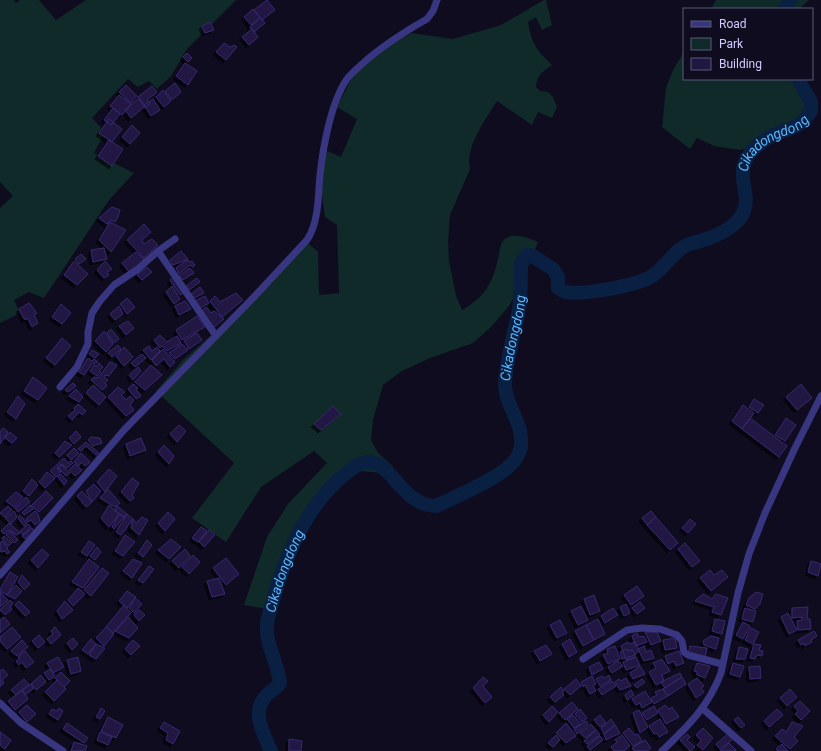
<svg xmlns="http://www.w3.org/2000/svg" width="821" height="751" font-family="Roboto,sans-serif">
	<style>
		.green { fill: #0f2a29 }
		.lines { fill: none; stroke-linecap: round; stroke-linejoin: round }
		.river { stroke: #0a2042; stroke-width: 14 }
		.building { fill: #201842; stroke: #36296e; filter: url(#shadow) }
		.minor { stroke: #383681; stroke-width: 7 }
		.labels { text-anchor: middle; dominant-baseline: central; stroke-width: 3; stroke-linejoin: round; paint-order: stroke }
		.water-label { font-size: 14px; font-style: italic; fill: #5ab5ff; stroke: #0f0c20 }
	</style>
	<defs>
		<filter id="shadow"><feDropShadow dx="-3" dy="3" stdDeviation="0" flood-color="#0009"/></filter>
	</defs>
	<rect width="100%" height="100%" fill="#0f0c20"/>
	<path class="green" d="M 0,0 L 14,0 L 16,3 L 20,0 L 39,0 L 56,20 L 86,0 L 236,0 L 187,49 L 171,76 L 157,89 L 149,81 L 138,87 L 128,79 L 92,118 L 105,132 L 94,153 L 134,173 L 109,200 L 44,298 L 29,292 L 14,300 L 20,313 L 0,323 L 0,208 L 13,196 L 0,182 Z
		M 544,0 L 546,0 L 552,25 L 542,30 L 536,17 L 528,22 C 532,45 536,49 552,65 C 543,71 537,75 536,87 L 540,91 L 548,92 L 553,97 L 557,107 L 552,118 L 538,112 L 532,125 L 497,101 L 480,128 L 472,145 L 469,158 L 470,169 L 450,215 L 448,241 L 449,261 L 456,296 L 462,310 C 485,297 492,284 498,259 C 499,254 500,245 503,241 C 512,231 528,238 538,242 L 522,283 L 509,306 L 491,327 L 473,343 L 430,358 L 402,371 L 383,385 L 373,420 L 371,440 L 378,453 L 394,467 L 380,473 L 361,471 L 350,472 C 313,511 289,561 268,609 L 244,605 L 267,537 L 288,504 L 327,463 L 314,451 L 261,487 L 226,542 L 192,518 L 234,463 L 156,391 L 184,359 L 222,326 L 307,242 L 318,252 L 319,295 L 339,293 L 337,225 L 325,217 L 321,188 L 325,150 L 341,157 L 357,119 L 337,107 L 355,72 L 376,50 L 412,33 L 453,39 L 501,25 Z
		M 716,0 L 809,0 L 799,9 L 711,9 Z
		M 684,52 L 684,79 L 793,79 L 807,95 L 808,117 L 789,134 L 750,148 L 740,150 L 714,146 L 697,138 L 690,149 L 662,127 L 666,88 L 673,70 Z"/>
	<g class="lines">
		<g class="river">
			<path d="M 785,9 L 790,0"/>
			<path id="s1" d="M 271,751 C 264,734 252,715 264,698 C 268,692 276,689 280,683 C 278,662 265,645 267,624 C 268,615 272,606 274,597 C 287,552 310,500 349,471 C 354,467 362,461 370,462 C 393,464 402,505 436,506 C 456,496 510,475 518,455 C 522,448 522,440 520,431 C 517,416 505,401 505,385 C 506,360 514,335 519,310 C 521,295 521,279 521,264 L 527,255 L 531,255 L 553,269 L 558,277 L 558,288 C 559,288 563,291 563,291 C 578,297 639,285 652,276 C 665,268 672,253 685,246 C 690,243 695,243 700,241 C 714,237 732,229 741,217 C 755,196 732,176 750,153 C 759,142 770,136 783,131 C 789,129 794,128 799,124 C 804,120 808,116 811,111 L 811,102 L 798,79"/>
		</g>
	</g>
	<path class="building" d="M 267,0 L 275,10 L 262,20 L 254,10 Z
		M 253,9 L 260,17 L 251,25 L 244,17 Z
		M 261,18 L 265,23 L 254,32 L 250,27 Z
		M 210,22 L 214,30 L 205,33 L 202,26 Z
		M 252,29 L 258,37 L 249,45 L 242,37 Z
		M 224,43 L 230,47 L 234,45 L 237,47 L 226,60 L 216,52 Z
		M 187,53 L 192,58 L 188,62 L 183,57 Z
		M 185,63 L 197,71 L 188,85 L 176,76 Z
		M 175,83 L 181,92 L 172,100 L 165,91 Z
		M 126,85 L 137,96 L 131,103 L 119,92 Z
		M 152,86 L 157,92 L 147,100 L 150,104 L 145,108 L 138,97 Z
		M 163,90 L 171,101 L 164,107 L 156,97 Z
		M 119,95 L 131,104 L 122,115 L 110,106 Z
		M 139,98 L 145,106 L 131,118 L 125,110 Z
		M 153,99 L 160,110 L 151,116 L 144,105 Z
		M 113,108 L 120,114 L 111,125 L 104,120 Z
		M 109,119 L 122,129 L 112,142 L 99,133 Z
		M 132,125 L 140,133 L 130,144 L 122,137 Z
		M 109,140 L 123,149 L 112,166 L 98,156 Z
		M 112,207 L 120,210 L 118,217 L 115,222 L 111,220 L 107,224 L 99,218 Z
		M 110,222 L 126,230 L 111,252 L 99,240 Z
		M 144,224 L 151,232 L 142,240 L 144,244 L 152,239 L 158,245 L 144,258 L 127,240 Z
		M 104,248 L 107,259 L 93,262 L 91,250 Z
		M 181,251 L 188,259 L 173,265 L 170,260 Z
		M 136,252 L 145,260 L 129,272 L 122,263 Z
		M 81,254 L 86,259 L 79,264 L 75,259 Z
		M 187,260 L 190,262 L 192,261 L 195,265 L 193,267 L 190,265 L 179,274 L 176,268 Z
		M 74,261 L 88,274 L 77,285 L 64,275 Z
		M 105,261 L 112,269 L 107,272 L 109,275 L 104,278 L 97,270 Z
		M 147,267 L 152,272 L 142,280 L 137,275 Z
		M 190,268 L 194,273 L 183,280 L 179,276 Z
		M 174,277 L 185,292 L 180,295 L 170,280 Z
		M 197,278 L 200,282 L 189,290 L 186,286 Z
		M 172,286 L 180,299 L 174,304 L 166,292 Z
		M 200,287 L 204,293 L 192,299 L 190,295 Z
		M 236,293 L 243,300 L 222,317 L 210,301 L 215,296 L 220,302 Z
		M 205,296 L 209,303 L 199,309 L 195,301 Z
		M 127,298 L 135,307 L 127,314 L 120,304 Z
		M 185,301 L 191,309 L 179,315 L 175,306 Z
		M 29,303 L 37,313 L 34,315 L 38,323 L 32,327 L 28,319 L 24,319 L 19,309 Z
		M 61,304 L 71,313 L 62,324 L 52,317 Z
		M 119,306 L 123,314 L 115,320 L 110,314 Z
		M 206,307 L 211,313 L 214,311 L 224,319 L 214,327 L 201,312 Z
		M 197,316 L 205,327 L 182,340 L 176,330 Z
		M 128,321 L 134,328 L 126,335 L 119,326 Z
		M 111,329 L 119,339 L 114,343 L 107,333 Z
		M 104,331 L 113,344 L 106,352 L 95,341 Z
		M 197,333 L 202,340 L 189,349 L 184,341 Z
		M 160,335 L 167,342 L 177,336 L 181,343 L 167,351 L 162,346 L 160,348 L 154,340 Z
		M 62,338 L 71,346 L 55,365 L 46,358 Z
		M 182,344 L 188,350 L 175,359 L 169,353 Z
		M 118,345 L 121,349 L 112,357 L 108,353 Z
		M 149,346 L 152,351 L 157,347 L 160,351 L 151,360 L 143,350 Z
		M 124,347 L 133,357 L 124,366 L 116,356 Z
		M 163,349 L 175,362 L 170,367 L 164,359 L 156,366 L 152,360 Z
		M 92,350 L 99,354 L 95,358 L 89,354 Z
		M 142,354 L 146,358 L 135,367 L 131,363 Z
		M 88,358 L 92,361 L 94,359 L 98,362 L 92,364 L 84,375 L 79,372 Z
		M 110,362 L 117,365 L 109,376 L 105,375 L 104,377 L 108,380 L 105,383 L 107,386 L 102,390 L 91,380 L 94,377 L 98,378 Z
		M 99,363 L 103,367 L 100,370 L 100,373 L 97,376 L 90,371 L 94,365 L 97,366 Z
		M 151,365 L 162,375 L 145,390 L 135,382 Z
		M 138,367 L 141,371 L 133,380 L 129,375 Z
		M 33,377 L 47,388 L 38,400 L 24,391 Z
		M 73,383 L 76,386 L 68,392 L 66,391 L 65,390 Z
		M 133,384 L 138,388 L 136,389 L 141,396 L 136,399 L 128,389 Z
		M 801,384 L 812,398 L 797,410 L 786,397 Z
		M 93,385 L 106,397 L 99,405 L 86,393 Z
		M 118,387 L 125,392 L 121,395 L 126,400 L 130,396 L 134,400 L 130,405 L 134,410 L 126,416 L 108,397 Z
		M 76,389 L 83,397 L 79,402 L 69,396 Z
		M 18,396 L 25,404 L 16,419 L 7,412 Z
		M 754,399 L 764,405 L 758,413 L 749,407 Z
		M 78,404 L 86,411 L 82,415 L 79,412 L 72,420 L 68,416 L 75,410 L 74,408 Z
		M 743,405 L 754,413 L 742,429 L 732,421 Z
		M 333,406 L 341,414 L 321,430 L 314,424 Z
		M 750,418 L 787,446 L 779,457 L 742,429 Z
		M 786,418 L 796,425 L 785,441 L 775,435 Z
		M 179,425 L 186,431 L 177,442 L 170,434 Z
		M 3,428 L 8,432 L 0,444 L 0,432 Z
		M 76,431 L 81,437 L 74,444 L 69,438 Z
		M 10,432 L 17,438 L 12,443 L 5,438 Z
		M 91,437 L 100,438 L 102,443 L 93,446 L 88,440 Z
		M 141,438 L 146,450 L 130,456 L 126,444 Z
		M 65,441 L 72,445 L 59,457 L 55,453 Z
		M 86,442 L 99,453 L 96,455 L 86,446 L 81,451 L 78,449 Z
		M 164,445 L 174,456 L 169,464 L 158,452 Z
		M 74,448 L 79,453 L 71,460 L 67,455 Z
		M 81,453 L 90,462 L 85,466 L 81,462 L 79,466 L 74,462 Z
		M 64,458 L 68,463 L 71,461 L 73,463 L 67,468 L 62,464 L 57,468 L 61,472 L 56,477 L 50,471 Z
		M 75,464 L 82,470 L 75,476 L 69,470 Z
		M 62,465 L 70,473 L 66,476 L 58,468 Z
		M 109,469 L 117,476 L 105,492 L 97,482 Z
		M 47,472 L 55,478 L 45,488 L 39,482 Z
		M 61,474 L 67,481 L 64,485 L 58,477 Z
		M 132,478 L 139,483 L 132,495 L 134,498 L 130,501 L 121,492 Z
		M 32,479 L 38,485 L 29,496 L 23,491 Z
		M 94,484 L 101,491 L 92,502 L 86,491 Z
		M 108,489 L 120,503 L 115,507 L 100,498 Z
		M 46,491 L 53,498 L 39,512 L 31,506 Z
		M 82,491 L 92,502 L 86,507 L 77,496 Z
		M 16,492 L 23,497 L 14,507 L 6,501 Z
		M 26,497 L 30,502 L 18,512 L 15,508 Z
		M 30,505 L 33,509 L 24,515 L 22,513 Z
		M 109,505 L 119,514 L 109,527 L 101,518 Z
		M 8,506 L 12,510 L 4,517 L 0,513 Z
		M 117,506 L 127,514 L 124,517 L 115,511 Z
		M 14,511 L 17,517 L 11,524 L 5,518 Z
		M 35,511 L 38,514 L 40,521 L 35,525 L 31,520 L 28,522 L 26,519 Z
		M 651,511 L 656,517 L 647,525 L 642,518 Z
		M 168,512 L 175,519 L 165,531 L 158,523 Z
		M 119,514 L 124,517 L 114,529 L 112,527 Z
		M 127,514 L 133,519 L 121,535 L 116,532 Z
		M 20,515 L 27,523 L 24,526 L 18,518 Z
		M 142,517 L 148,520 L 139,535 L 131,528 L 133,519 L 136,523 Z
		M 656,517 L 678,543 L 670,550 L 647,525 Z
		M 690,519 L 696,524 L 688,533 L 682,528 Z
		M 9,523 L 20,533 L 16,535 L 9,530 L 4,534 L 1,531 Z
		M 28,524 L 31,527 L 23,535 L 20,531 Z
		M 201,527 L 207,531 L 198,542 L 192,538 Z
		M 32,528 L 34,531 L 25,539 L 22,536 Z
		M 209,530 L 215,535 L 204,547 L 199,542 Z
		M 10,531 L 18,540 L 14,543 L 6,535 Z
		M 125,535 L 135,542 L 123,556 L 115,551 Z
		M 4,536 L 12,543 L 8,546 L 2,539 Z
		M 171,539 L 181,547 L 169,559 L 158,550 Z
		M 147,540 L 152,545 L 143,557 L 138,553 Z
		M 2,541 L 8,548 L 7,549 L 10,552 L 7,554 L 5,551 L 1,552 L 0,550 L 0,543 Z
		M 89,541 L 95,545 L 87,556 L 81,552 Z
		M 685,543 L 700,561 L 692,567 L 678,549 Z
		M 97,547 L 101,552 L 95,560 L 90,556 Z
		M 42,549 L 49,555 L 38,568 L 31,560 Z
		M 185,549 L 190,556 L 179,568 L 172,561 Z
		M 193,555 L 200,562 L 189,574 L 182,567 Z
		M 226,558 L 239,574 L 226,585 L 213,568 Z
		M 89,559 L 99,567 L 83,588 L 72,582 Z
		M 133,559 L 142,563 L 132,578 L 123,571 Z
		M 811,561 L 821,564 L 818,576 L 808,572 Z
		M 149,566 L 154,569 L 143,583 L 138,580 Z
		M 102,568 L 109,573 L 91,596 L 84,590 Z
		M 710,570 L 714,575 L 722,570 L 728,577 L 711,591 L 700,578 Z
		M 10,572 L 18,577 L 7,595 L 0,591 L 0,589 Z
		M 22,575 L 30,584 L 24,590 L 18,582 Z
		M 219,578 L 225,594 L 212,597 L 207,581 Z
		M 16,585 L 22,591 L 15,599 L 7,595 Z
		M 637,586 L 644,596 L 631,605 L 624,595 Z
		M 78,588 L 85,594 L 73,606 L 68,600 Z
		M 127,591 L 136,597 L 127,608 L 119,601 Z
		M 0,592 L 8,600 L 0,607 Z
		M 756,592 L 763,594 L 760,604 L 755,609 L 746,605 L 749,598 Z
		M 703,594 L 712,599 L 716,594 L 728,598 L 721,615 L 712,612 L 714,607 L 695,601 Z
		M 594,595 L 600,611 L 590,615 L 584,599 Z
		M 135,598 L 142,604 L 134,613 L 129,608 Z
		M 10,600 L 13,603 L 10,607 L 12,609 L 5,615 L 0,610 Z
		M 19,601 L 30,612 L 25,616 L 15,605 Z
		M 65,601 L 73,610 L 62,619 L 57,611 Z
		M 640,602 L 645,608 L 637,614 L 632,608 Z
		M 626,604 L 630,613 L 624,616 L 620,607 Z
		M 124,605 L 131,613 L 113,633 L 106,627 Z
		M 581,606 L 588,620 L 578,625 L 571,611 Z
		M 808,607 L 807,619 L 810,619 L 811,629 L 798,630 L 797,621 L 802,620 L 802,617 L 792,618 L 792,608 Z
		M 613,608 L 618,615 L 605,623 L 601,616 Z
		M 745,608 L 756,611 L 753,622 L 742,619 Z
		M 139,610 L 145,615 L 139,621 L 134,615 Z
		M 788,613 L 797,630 L 789,634 L 781,617 Z
		M 4,617 L 10,624 L 0,633 L 0,620 Z
		M 128,617 L 138,628 L 129,638 L 115,631 Z
		M 598,619 L 605,634 L 594,640 L 586,625 Z
		M 715,619 L 725,621 L 722,634 L 712,631 Z
		M 560,620 L 567,633 L 557,638 L 550,625 Z
		M 743,622 L 750,626 L 743,639 L 736,635 Z
		M 586,625 L 594,640 L 583,646 L 575,631 Z
		M 12,627 L 21,637 L 7,649 L 0,641 L 0,637 Z
		M 55,627 L 61,635 L 51,644 L 47,639 L 53,634 L 51,631 Z
		M 106,627 L 114,634 L 104,646 L 96,638 Z
		M 751,628 L 759,632 L 753,644 L 745,640 Z
		M 814,631 L 817,636 L 811,640 L 812,642 L 805,646 L 804,643 L 801,645 L 798,640 Z
		M 645,632 L 657,632 L 661,641 L 651,645 Z
		M 637,633 L 639,637 L 644,636 L 647,642 L 636,646 L 632,636 Z
		M 39,635 L 45,642 L 38,648 L 32,641 Z
		M 711,636 L 719,638 L 716,649 L 704,645 L 703,641 Z
		M 73,638 L 78,644 L 72,650 L 67,643 Z
		M 675,638 L 677,648 L 665,650 L 663,640 Z
		M 91,639 L 96,644 L 88,654 L 82,650 Z
		M 570,639 L 577,652 L 569,657 L 562,644 Z
		M 22,640 L 28,647 L 17,656 L 11,651 Z
		M 133,640 L 140,646 L 131,655 L 125,649 Z
		M 628,642 L 630,644 L 635,642 L 639,651 L 635,654 L 635,657 L 626,660 L 621,646 Z
		M 96,644 L 105,648 L 96,659 L 89,655 Z
		M 754,644 L 761,645 L 759,650 L 763,651 L 762,656 L 757,655 L 755,659 L 750,658 Z
		M 546,645 L 552,654 L 540,661 L 534,651 Z
		M 615,646 L 620,659 L 608,664 L 603,655 L 608,653 L 607,649 Z
		M 644,646 L 646,652 L 651,650 L 654,658 L 644,661 L 638,649 Z
		M 690,646 L 707,648 L 705,658 L 688,655 Z
		M 739,647 L 748,649 L 745,659 L 736,659 Z
		M 626,649 L 629,651 L 633,650 L 635,655 L 622,659 L 620,652 Z
		M 25,651 L 34,662 L 26,668 L 22,662 L 19,665 L 16,661 L 20,658 L 18,657 Z
		M 679,651 L 684,663 L 676,666 L 674,661 L 668,664 L 665,656 Z
		M 58,657 L 64,667 L 53,673 L 47,663 Z
		M 78,657 L 81,671 L 71,674 L 67,660 Z
		M 636,657 L 640,665 L 626,670 L 623,662 Z
		M 662,659 L 670,671 L 662,675 L 664,681 L 656,685 L 649,672 L 656,668 L 653,663 Z
		M 618,661 L 623,666 L 612,673 L 608,667 Z
		M 599,662 L 603,669 L 592,675 L 589,667 Z
		M 697,663 L 710,666 L 705,678 L 697,675 L 697,672 L 694,671 Z
		M 733,663 L 744,666 L 740,677 L 730,674 Z
		M 640,666 L 645,674 L 633,679 L 630,673 Z
		M 760,666 L 761,678 L 750,679 L 749,667 Z
		M 3,669 L 8,675 L 2,680 L 4,683 L 0,687 L 0,671 Z
		M 50,669 L 55,676 L 49,680 L 44,673 Z
		M 61,672 L 70,681 L 64,687 L 55,678 Z
		M 680,673 L 682,677 L 665,688 L 661,682 Z
		M 41,675 L 46,682 L 36,690 L 31,684 Z
		M 609,675 L 611,680 L 600,686 L 596,679 L 602,676 L 605,678 Z
		M 592,676 L 596,684 L 593,686 L 596,691 L 590,694 L 585,685 L 583,687 L 581,682 Z
		M 483,677 L 488,681 L 483,686 L 492,697 L 485,703 L 473,688 Z
		M 682,677 L 686,684 L 668,696 L 663,689 Z
		M 626,678 L 631,686 L 620,690 L 615,682 L 619,679 L 621,681 Z
		M 697,678 L 704,686 L 701,688 L 704,692 L 696,698 L 688,684 Z
		M 24,679 L 29,685 L 16,695 L 11,690 Z
		M 576,679 L 581,686 L 570,695 L 564,689 Z
		M 642,679 L 645,682 L 637,688 L 634,685 Z
		M 57,680 L 66,689 L 54,701 L 45,692 Z
		M 612,681 L 616,686 L 602,695 L 598,689 Z
		M 31,684 L 34,688 L 25,695 L 22,690 Z
		M 561,687 L 564,691 L 562,692 L 564,695 L 555,702 L 550,697 Z
		M 663,689 L 668,696 L 654,704 L 651,698 L 657,695 L 655,692 Z
		M 790,689 L 797,697 L 787,706 L 780,698 Z
		M 22,690 L 28,699 L 15,710 L 8,701 Z
		M 631,690 L 634,695 L 627,700 L 625,695 Z
		M 645,691 L 652,702 L 642,708 L 640,703 L 636,705 L 632,699 Z
		M 800,701 L 810,711 L 801,720 L 795,714 L 798,711 L 794,706 Z
		M 572,702 L 578,709 L 565,720 L 559,713 Z
		M 27,705 L 36,714 L 27,722 L 19,712 Z
		M 665,705 L 669,709 L 672,707 L 679,717 L 666,724 L 658,710 Z
		M 552,706 L 558,712 L 549,722 L 543,715 Z
		M 654,706 L 658,713 L 647,720 L 642,713 Z
		M 59,708 L 63,711 L 58,720 L 49,714 L 52,709 L 57,711 Z
		M 101,708 L 105,711 L 100,719 L 96,717 Z
		M 580,709 L 587,718 L 582,722 L 575,714 Z
		M 777,709 L 783,715 L 769,727 L 764,721 Z
		M 639,710 L 648,727 L 640,733 L 633,713 Z
		M 573,715 L 581,724 L 574,728 L 567,719 Z
		M 600,715 L 606,723 L 600,727 L 594,720 Z
		M 108,717 L 123,725 L 116,738 L 101,731 Z
		M 738,717 L 745,725 L 741,728 L 734,720 Z
		M 611,719 L 615,725 L 604,734 L 601,728 Z
		M 660,719 L 668,732 L 659,737 L 657,733 L 654,734 L 649,726 Z
		M 586,721 L 588,724 L 577,734 L 574,729 Z
		M 164,722 L 180,731 L 173,744 L 166,740 L 168,733 L 160,728 Z
		M 792,722 L 803,726 L 794,737 L 798,741 L 790,749 L 775,736 L 782,729 L 786,732 Z
		M 67,723 L 88,738 L 84,743 L 63,729 Z
		M 566,723 L 576,736 L 566,743 L 556,733 Z
		M 591,724 L 596,730 L 585,738 L 580,733 Z
		M 615,725 L 620,733 L 606,740 L 604,734 Z
		M 629,728 L 635,735 L 638,734 L 642,741 L 633,746 L 623,733 Z
		M 703,728 L 713,738 L 703,750 L 697,745 L 701,741 L 696,735 Z
		M 596,730 L 600,735 L 587,744 L 584,741 Z
		M 0,732 L 11,740 L 5,749 L 0,745 Z
		M 100,732 L 112,737 L 108,745 L 97,740 Z
		M 687,734 L 690,737 L 687,740 L 695,747 L 690,751 L 680,740 Z
		M 728,734 L 733,739 L 720,749 L 716,744 Z
		M 556,735 L 560,740 L 553,747 L 548,743 Z
		M 622,735 L 630,746 L 624,751 L 614,751 L 611,747 L 617,742 L 615,740 Z
		M 600,736 L 603,740 L 590,750 L 587,746 Z
		M 289,739 L 302,741 L 301,751 L 289,751 Z
		M 645,740 L 651,748 L 647,751 L 634,751 L 632,748 Z
		M 74,742 L 87,746 L 85,751 L 71,751 Z
		M 729,743 L 736,750 L 735,751 L 720,751 Z
		M 782,744 L 788,751 L 778,751 L 776,749 Z"/>
	<g class="lines">
		<path class="minor" d="M 175,239 L 158,251 L 216,336
			M 60,387 L 77,367 L 88,344 L 88,332 L 92,313 L 100,301 L 114,285 L 138,269 L 158,251
			M 0,575 L 124,430 L 253,298 L 307,240 C 319,222 318,196 320,175 C 323,147 331,102 347,79 C 351,73 357,69 362,64 C 382,46 404,32 427,19 L 433,11 L 437,0
			M 583,659 L 627,630 L 642,628 L 660,629 L 677,635 L 682,641 L 684,652 L 688,655 L 722,664
			M 0,703 L 21,723 L 63,751
			M 702,708 L 751,751
			M 662,751 C 687,727 709,706 721,673 L 738,593 L 749,554 L 765,513 L 795,448 L 821,396"/>
	</g>
	<g class="labels">
		<g class="water-label">
			<text stroke="none"><textPath href="#s1" startOffset="1073">Cikadongdong</textPath></text>
			<text stroke="none"><textPath href="#s1" startOffset="640">Cikadongdong</textPath></text>
			<text stroke="none"><textPath href="#s1" startOffset="195">Cikadongdong</textPath></text>
		</g>
	</g>
	<rect x="683" y="8" width="130" height="72" fill="#0f0c20" stroke="#5d5979"/>
	<rect x="691" y="21" width="20" height="6" fill="#383681" stroke="#5d5979"/>
	<text x="719" y="28" font-size="12" fill="#d1ccff">Road</text>
	<rect x="691" y="38" width="20" height="12" fill="#0f2a29" stroke="#5d5979"/>
	<text x="719" y="48" font-size="12" fill="#d1ccff">Park</text>
	<rect x="691" y="58" width="20" height="12" fill="#201842" stroke="#5d5979"/>
	<text x="719" y="68" font-size="12" fill="#d1ccff">Building</text>
</svg>
